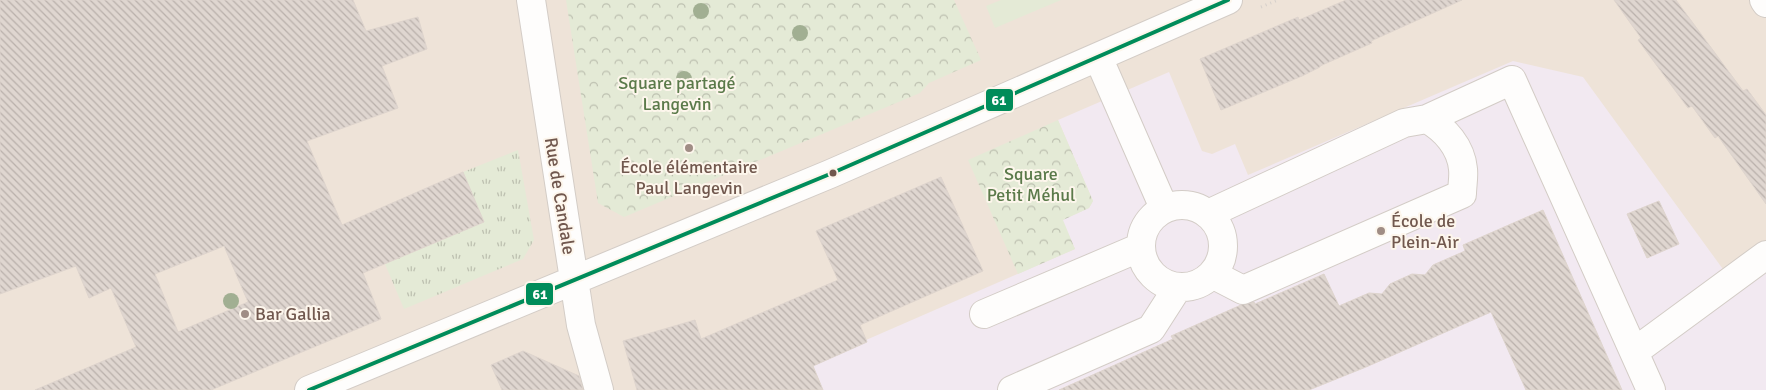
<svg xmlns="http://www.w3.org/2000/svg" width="1766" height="390" font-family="Signika,sans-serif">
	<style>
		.residential { fill: #eee3d8 }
		.education { fill: #f2e9f1 }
		.grass { fill: url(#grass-tufts) }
		.park { fill: url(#park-crowns) }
		.pitch { fill: #e4ead6 }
		.building { fill: url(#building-back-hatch); stroke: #ded4cd; fill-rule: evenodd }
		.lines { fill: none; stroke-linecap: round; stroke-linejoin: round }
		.minor-casing { stroke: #d3ccc6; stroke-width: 30 }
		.path { stroke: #d6d0cb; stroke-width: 3; stroke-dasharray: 1 4; stroke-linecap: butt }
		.minor { stroke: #fefdfc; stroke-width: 28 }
		.bus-1-casing { stroke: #fdf6ec; stroke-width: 8 }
		.bus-1 { stroke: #008c5a; stroke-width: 4 }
		.tree { fill: #a1af92 }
		.poi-dot { fill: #a08d85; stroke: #fdf6ec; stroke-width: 2 }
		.bus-dot { fill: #71584e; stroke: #fdf6ec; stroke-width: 2 }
		.labels { text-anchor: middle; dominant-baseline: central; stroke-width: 4; stroke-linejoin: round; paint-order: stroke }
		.park-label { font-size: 18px; fill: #5b7a4a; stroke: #fdf6ec }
		.poi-label { font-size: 18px; fill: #71584e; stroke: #fdf6ec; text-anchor: start }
		.street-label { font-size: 18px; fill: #71584e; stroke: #fdf6ec }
		.line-badge { stroke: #fdf6ec; stroke-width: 2 }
		.badge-label { font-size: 14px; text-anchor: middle; font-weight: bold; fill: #fff }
	</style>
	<defs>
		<pattern id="grass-tufts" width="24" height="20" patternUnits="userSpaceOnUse" patternTransform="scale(1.25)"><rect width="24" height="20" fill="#e4ead6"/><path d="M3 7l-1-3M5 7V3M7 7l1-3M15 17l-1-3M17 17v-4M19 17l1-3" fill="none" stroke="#bdc0b0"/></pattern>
		<pattern id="park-crowns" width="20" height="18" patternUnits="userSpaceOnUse" patternTransform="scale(1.25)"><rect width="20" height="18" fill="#e4ead6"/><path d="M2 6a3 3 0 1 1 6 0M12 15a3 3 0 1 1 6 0" fill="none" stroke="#bdc0b0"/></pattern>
		<pattern id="building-back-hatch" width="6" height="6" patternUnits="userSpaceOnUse" patternTransform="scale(1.25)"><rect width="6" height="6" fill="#dfd6d0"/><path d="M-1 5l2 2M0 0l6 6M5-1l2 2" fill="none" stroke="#b9b0ab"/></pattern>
	</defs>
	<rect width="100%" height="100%" fill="#f6f0ea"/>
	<path class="residential" d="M 0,0 L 1766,0 L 1766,390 L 0,390 Z"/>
	<path class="education" d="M 1513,61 L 1583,77 L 1725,272 L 1766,243 L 1766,390 L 823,390 L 813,366 L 867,342 L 866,340 L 1075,249 L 1062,220 L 1089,208 L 1093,201 L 1058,120 L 1169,72 L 1202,151 L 1212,154 L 1235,144 L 1248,175 Z"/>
	<path class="grass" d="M 518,150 L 534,240 L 523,259 L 404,309 L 385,264 L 484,222 L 463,172 Z"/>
	<path class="park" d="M 566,0 L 954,0 L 981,60 L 929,83 L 920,93 L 624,217 L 598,203 Z
		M 1058,120 L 1093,201 L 1089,208 L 1063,220 L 1075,249 L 1018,274 L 968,160 Z"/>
	<path class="pitch" d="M 1001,0 L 1061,0 L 995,28 L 986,6 Z"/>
	<path class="building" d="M 0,0 L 353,0 L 366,31 L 418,17 L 427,49 L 382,66 L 398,108 L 307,141 L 342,225 L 463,172 L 484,222 L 363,273 L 381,319 L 211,390 L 35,390 L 136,347 L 111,288 L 89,298 L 76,266 L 0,294 ZM 224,246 L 248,302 L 178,332 L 155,274 Z
		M 1346,0 L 1462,0 L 1371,41 L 1372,43 L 1320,66 L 1320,67 L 1302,76 L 1221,110 L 1200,59 L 1298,17 L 1299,20 Z
		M 1614,0 L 1676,0 L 1743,91 L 1747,89 L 1766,115 L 1766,204 L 1718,136 L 1715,138 L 1692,106 L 1688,108 L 1638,40 L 1641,38 Z
		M 941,177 L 983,271 L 860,325 L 867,342 L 813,366 L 823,390 L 637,390 L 623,341 L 695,320 L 701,339 L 838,280 L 816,231 Z
		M 1659,201 L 1679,244 L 1647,258 L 1627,214 Z
		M 1543,210 L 1622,390 L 1526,390 L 1491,312 L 1366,367 L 1309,390 L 1059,390 L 1173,339 L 1171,336 L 1241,305 L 1254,302 L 1255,304 L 1324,274 L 1339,306 L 1369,293 L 1382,294 L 1390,284 L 1412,274 L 1425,275 L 1433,265 L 1465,251 L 1463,245 Z
		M 523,351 L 579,376 L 583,390 L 502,390 L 491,365 Z"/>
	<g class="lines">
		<defs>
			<path id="minor" d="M 531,0 L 581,325 L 599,390
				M 1764,0 L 1766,3
				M 1098,57 L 1164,208
				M 1427,119 L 1512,80 L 1651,390
				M1141 246a41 41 0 1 1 82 0a41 41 0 1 1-82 0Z
				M 1208,214 L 1404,123 L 1427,119 C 1445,129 1461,147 1463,169 C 1464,177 1462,186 1462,194 L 1243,290 L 1212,274
				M 984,314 L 1141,247
				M 1634,352 L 1766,255
				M 309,390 L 830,174 L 1228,0
				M 1012,390 L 1151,329 L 1178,287"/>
		</defs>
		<use href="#minor" class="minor-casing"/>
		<path class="path" d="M 1261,7 L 1278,0"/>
		<use href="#minor" class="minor"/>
		<defs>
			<path id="bus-1" d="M 309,390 L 830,174 L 1228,0"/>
		</defs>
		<use href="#bus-1" class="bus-1-casing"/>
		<use href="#bus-1" class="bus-1"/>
	</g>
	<g class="tree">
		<circle cx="701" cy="11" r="8"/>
		<circle cx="800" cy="33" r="8"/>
		<circle cx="684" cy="79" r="8"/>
		<circle cx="231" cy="301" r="8"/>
	</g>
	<g class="poi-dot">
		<circle cx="689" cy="148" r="5"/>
		<circle cx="1381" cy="231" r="5"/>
		<circle cx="245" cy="314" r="5"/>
	</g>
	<circle class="bus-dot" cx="833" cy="173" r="4.5"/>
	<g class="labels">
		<g class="park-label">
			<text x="677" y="83">Square partagé<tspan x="677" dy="21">Langevin</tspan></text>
			<text x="1031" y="174">Square<tspan x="1031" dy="21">Petit Méhul</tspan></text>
		</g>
		<g class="poi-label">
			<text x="689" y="167" text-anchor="middle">École élémentaire<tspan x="689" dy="21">Paul Langevin</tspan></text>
			<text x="1391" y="221">École de<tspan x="1391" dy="21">Plein-Air</tspan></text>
			<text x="255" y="314">Bar Gallia</text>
		</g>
		<g class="street-label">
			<text transform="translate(560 196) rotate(81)">Rue de Candale</text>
		</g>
	</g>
	<g class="line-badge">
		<rect x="985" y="88" width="29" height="24" rx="5" fill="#008c5a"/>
		<rect x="525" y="282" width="29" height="24" rx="5" fill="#008c5a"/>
	</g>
	<g class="badge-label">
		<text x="999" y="105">61</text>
		<text x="540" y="299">61</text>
	</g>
</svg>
